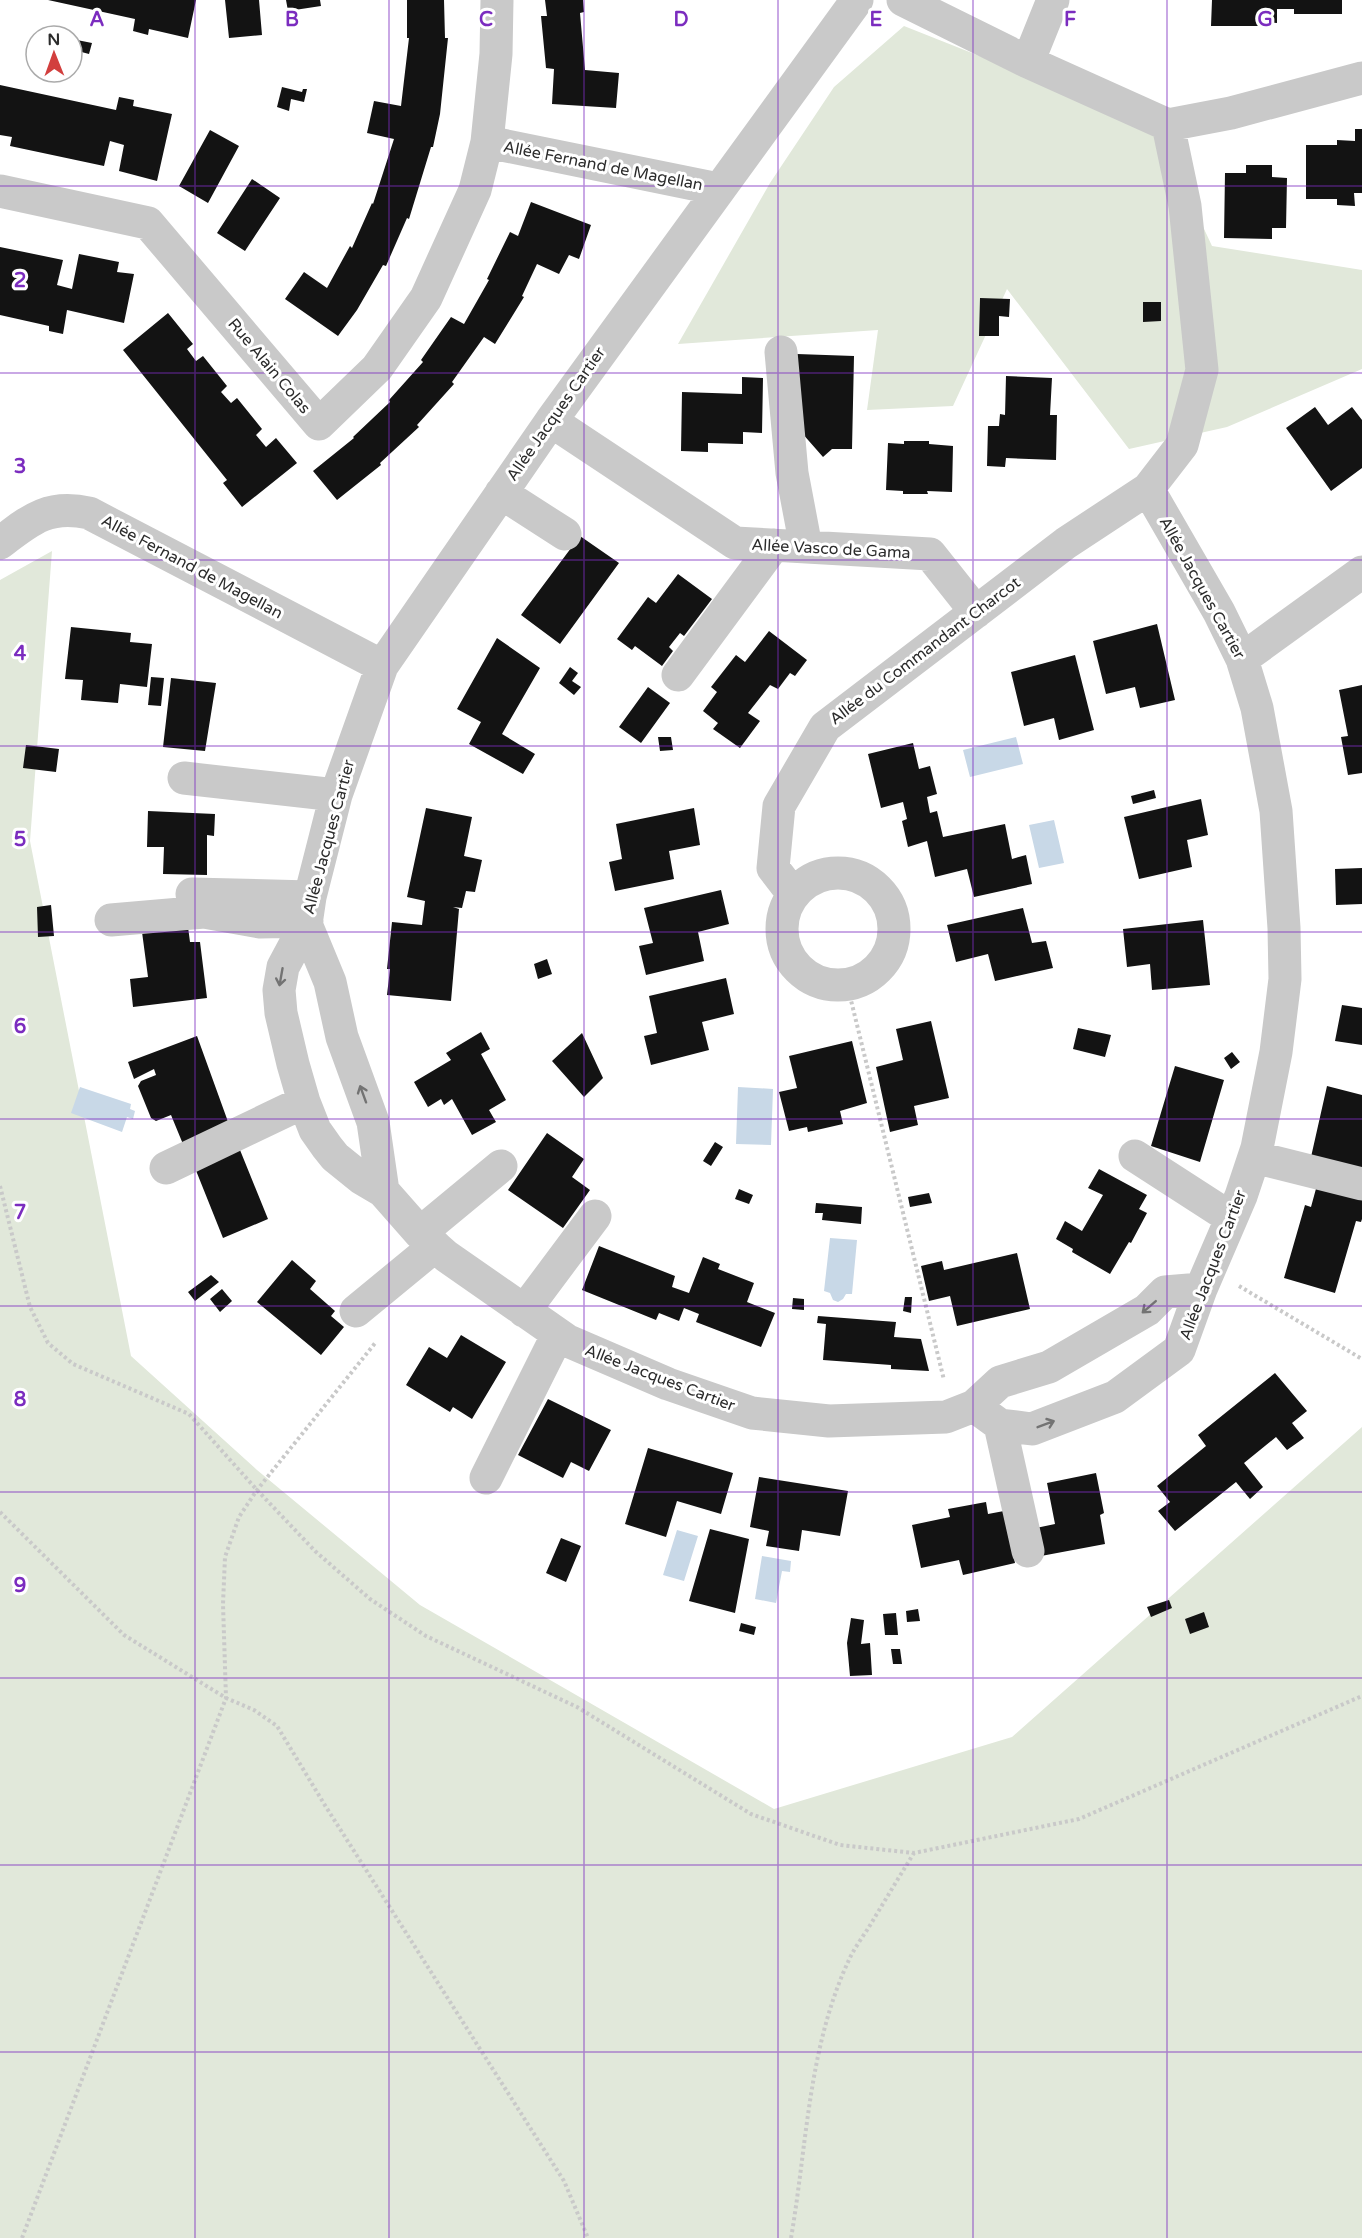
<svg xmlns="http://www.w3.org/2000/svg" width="1362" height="2238" font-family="'Varela Round',sans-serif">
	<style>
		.green { fill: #e1e8da }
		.water { fill: #c8d8e7 }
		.building { fill: #131313 }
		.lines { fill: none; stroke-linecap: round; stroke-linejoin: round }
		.path { stroke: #c9c9c9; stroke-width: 4; stroke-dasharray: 3 3; stroke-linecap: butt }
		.minor { stroke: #c9c9c9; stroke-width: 33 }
		.oneway { stroke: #737373 }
		.grid { fill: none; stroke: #7b2cbf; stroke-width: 1.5; stroke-opacity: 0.55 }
		.labels { text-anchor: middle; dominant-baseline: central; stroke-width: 6; stroke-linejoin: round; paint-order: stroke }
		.street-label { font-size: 16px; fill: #2c2c2c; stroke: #fff }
		.grid-label { font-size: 20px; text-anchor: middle; font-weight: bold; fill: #7b2cbf; stroke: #fff; stroke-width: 6; stroke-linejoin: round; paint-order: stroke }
	</style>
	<rect width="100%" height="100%" fill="#fff"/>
	<path class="green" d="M 904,26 L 1156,126 L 1212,246 L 1362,270 L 1362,369 L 1227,427 L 1129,449 L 1007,289 L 953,406 L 867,410 L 878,330 L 678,344 L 770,183 L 834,87 Z
		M 52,551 L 30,841 L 131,1356 L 257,1470 L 420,1605 L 774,1809 L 1012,1737 L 1362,1427 L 1362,2238 L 0,2238 L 0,580 Z"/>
	<path class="water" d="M 1016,737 L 1023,764 L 970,777 L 963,750 Z
		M 1054,820 L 1064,863 L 1039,868 L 1029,825 Z
		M 80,1087 L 131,1104 L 130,1109 L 135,1111 L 133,1119 L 127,1117 L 122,1132 L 71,1113 Z
		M 738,1087 L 773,1089 L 771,1145 L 736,1144 Z
		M 830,1238 L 857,1240 L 852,1294 L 846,1294 L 843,1299 L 838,1302 L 833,1300 L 830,1293 L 824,1291 Z
		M 677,1530 L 698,1536 L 684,1581 L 663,1575 Z
		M 762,1556 L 791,1561 L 790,1572 L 782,1571 L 776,1603 L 755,1599 Z"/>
	<path class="building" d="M 48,0 L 196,0 L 188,38 L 149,29 L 148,35 L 133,31 L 135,19 Z
		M 225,0 L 259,0 L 262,35 L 229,38 Z
		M 286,0 L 320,0 L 321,6 L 288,11 Z
		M 407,0 L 444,0 L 445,38 L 448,38 L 440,114 L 433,147 L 431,147 L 409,219 L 407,218 L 386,266 L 383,265 L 357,310 L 338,336 L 285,299 L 304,272 L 327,288 L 350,246 L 352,248 L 372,203 L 373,204 L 394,139 L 367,133 L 374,101 L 401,106 L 409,38 L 407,38 Z
		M 545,0 L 583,0 L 584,12 L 580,13 L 585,70 L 619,73 L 616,108 L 552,104 L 554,69 L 546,68 L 541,16 L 547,16 Z
		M 1212,0 L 1342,0 L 1342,14 L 1294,14 L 1294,9 L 1277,9 L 1277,23 L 1260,22 L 1260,26 L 1211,26 Z
		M 77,40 L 92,43 L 89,54 L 74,50 Z
		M 0,85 L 116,110 L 119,97 L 134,100 L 133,106 L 172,114 L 157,181 L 119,171 L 124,145 L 110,141 L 104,166 L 10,146 L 12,137 L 0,135 Z
		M 282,87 L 302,92 L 303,89 L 307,89 L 304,102 L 291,99 L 289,111 L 277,107 Z
		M 1355,129 L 1362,129 L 1362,193 L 1354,193 L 1355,206 L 1337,205 L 1337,199 L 1306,199 L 1306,145 L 1337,145 L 1337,140 L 1355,141 Z
		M 210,130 L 239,146 L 208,203 L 179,186 Z
		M 1246,165 L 1272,165 L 1272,177 L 1287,178 L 1286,228 L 1272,228 L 1272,239 L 1224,238 L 1225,173 L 1246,173 Z
		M 252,179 L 280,198 L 245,251 L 217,233 Z
		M 531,202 L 591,225 L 579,259 L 569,255 L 559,274 L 537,264 L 522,296 L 524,297 L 495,344 L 484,337 L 452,382 L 454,384 L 417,425 L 419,427 L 380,463 L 381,465 L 337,500 L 313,471 L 354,438 L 353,437 L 390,402 L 389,400 L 423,362 L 421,360 L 451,317 L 464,324 L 489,280 L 487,279 L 510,232 L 518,236 Z
		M 0,247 L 63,260 L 57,285 L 72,289 L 79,254 L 119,262 L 117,272 L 134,274 L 124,323 L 67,310 L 63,334 L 49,331 L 49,326 L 0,315 Z
		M 980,298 L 1010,299 L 1009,317 L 999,316 L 999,336 L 979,336 Z
		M 1143,302 L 1161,302 L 1161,321 L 1143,322 Z
		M 168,313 L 193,344 L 187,349 L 196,361 L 203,356 L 227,386 L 221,392 L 231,403 L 237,398 L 262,429 L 256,435 L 266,447 L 276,438 L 297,463 L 242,507 L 223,483 L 227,480 L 123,350 Z
		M 797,354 L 854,356 L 852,449 L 832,449 L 823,457 L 794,424 Z
		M 1006,376 L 1052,378 L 1050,415 L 1057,415 L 1056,460 L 1006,458 L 1005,467 L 987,466 L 988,426 L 999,426 L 1000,414 L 1005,415 Z
		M 742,377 L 763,378 L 762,433 L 743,432 L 743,444 L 708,443 L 708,452 L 681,451 L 682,392 L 742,394 Z
		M 1315,407 L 1328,425 L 1352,407 L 1362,420 L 1362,468 L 1331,491 L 1286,428 Z
		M 904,441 L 929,441 L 929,444 L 953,446 L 952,492 L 927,491 L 928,494 L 903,494 L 903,491 L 886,490 L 888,443 L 904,444 Z
		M 580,536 L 619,563 L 560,644 L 521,615 Z
		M 678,574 L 712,599 L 684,636 L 680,633 L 669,647 L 673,651 L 662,666 L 635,646 L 632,650 L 617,639 L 648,597 L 656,603 Z
		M 1157,624 L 1175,700 L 1140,708 L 1135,687 L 1106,694 L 1093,641 Z
		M 71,627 L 131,633 L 130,642 L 152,644 L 147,687 L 120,684 L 118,703 L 81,700 L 83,680 L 65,679 Z
		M 769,631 L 807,660 L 795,676 L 790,673 L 778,689 L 770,685 L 748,713 L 760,721 L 740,748 L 713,729 L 718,723 L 703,711 L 717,692 L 711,687 L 736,655 L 745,662 Z
		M 497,638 L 540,668 L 502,734 L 535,754 L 523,774 L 469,744 L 481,722 L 457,709 Z
		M 1075,655 L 1094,730 L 1059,740 L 1054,718 L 1024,726 L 1011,672 Z
		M 570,667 L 578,673 L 572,681 L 581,687 L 574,695 L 559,683 Z
		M 151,677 L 164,678 L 161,706 L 148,705 Z
		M 171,678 L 216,683 L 205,751 L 163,747 Z
		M 1362,685 L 1362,773 L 1348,775 L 1341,737 L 1348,736 L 1339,690 Z
		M 648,687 L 670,703 L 641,743 L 619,727 Z
		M 658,737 L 671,737 L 673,750 L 660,751 Z
		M 913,743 L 919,769 L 930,766 L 937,794 L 927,797 L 930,813 L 937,811 L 943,837 L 1005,824 L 1012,859 L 1026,855 L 1032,884 L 974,897 L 967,869 L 935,877 L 927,841 L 908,847 L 902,821 L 907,819 L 903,802 L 881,808 L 868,754 Z
		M 26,745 L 59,749 L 56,772 L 23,768 Z
		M 1154,790 L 1156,798 L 1133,804 L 1131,796 Z
		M 1201,799 L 1208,835 L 1187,840 L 1192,867 L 1139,879 L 1124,817 Z
		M 426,808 L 472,817 L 464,856 L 482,860 L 475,892 L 466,891 L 462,908 L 453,907 L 459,909 L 451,1001 L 387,995 L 390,969 L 387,969 L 392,922 L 422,925 L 425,901 L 407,897 Z
		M 694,808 L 700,845 L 669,851 L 674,879 L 615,891 L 609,862 L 622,859 L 616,824 Z
		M 148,811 L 215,814 L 214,836 L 207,835 L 207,875 L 163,874 L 164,847 L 147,847 Z
		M 1362,868 L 1362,904 L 1336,905 L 1335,869 Z
		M 721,890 L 729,924 L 698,932 L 704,961 L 646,975 L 639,946 L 653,943 L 644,908 Z
		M 51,905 L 54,936 L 38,937 L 37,907 Z
		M 1023,908 L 1032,943 L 1046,941 L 1053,968 L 995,981 L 988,954 L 956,962 L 947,925 Z
		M 1203,920 L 1210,985 L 1152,990 L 1150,964 L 1127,967 L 1123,929 Z
		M 188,927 L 190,942 L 200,942 L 207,998 L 133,1007 L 130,979 L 148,977 L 142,932 Z
		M 547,959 L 552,974 L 538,979 L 534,964 Z
		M 726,978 L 734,1014 L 702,1022 L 709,1050 L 651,1065 L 644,1036 L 657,1033 L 649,996 Z
		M 1342,1005 L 1362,1008 L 1362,1045 L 1335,1041 Z
		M 931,1021 L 949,1098 L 914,1106 L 918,1125 L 890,1132 L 876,1067 L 903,1060 L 896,1029 Z
		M 1078,1028 L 1111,1035 L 1105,1057 L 1073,1049 Z
		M 481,1032 L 490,1049 L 481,1054 L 506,1100 L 489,1110 L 496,1122 L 472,1135 L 452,1099 L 444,1105 L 441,1099 L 428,1107 L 414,1082 L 451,1060 L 446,1053 Z
		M 582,1033 L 603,1078 L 584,1097 L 552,1061 Z
		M 197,1036 L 231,1130 L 185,1149 L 171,1115 L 156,1121 L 151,1118 L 138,1086 L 141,1081 L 156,1075 L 154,1069 L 134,1079 L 128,1062 Z
		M 852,1041 L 867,1103 L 840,1111 L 843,1124 L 808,1132 L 807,1127 L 789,1131 L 779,1092 L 797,1088 L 789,1056 Z
		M 1232,1052 L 1240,1062 L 1231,1069 L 1224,1058 Z
		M 1175,1066 L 1224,1080 L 1200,1162 L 1151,1146 Z
		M 1327,1086 L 1362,1095 L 1362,1169 L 1311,1157 Z
		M 547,1133 L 584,1159 L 572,1177 L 590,1190 L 563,1228 L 508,1190 Z
		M 715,1142 L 723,1147 L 711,1166 L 703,1161 Z
		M 240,1150 L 268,1219 L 223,1238 L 195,1168 Z
		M 1099,1169 L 1147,1195 L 1139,1209 L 1147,1213 L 1131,1243 L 1129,1242 L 1110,1274 L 1072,1252 L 1073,1249 L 1056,1239 L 1065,1221 L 1082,1231 L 1103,1195 L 1088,1188 Z
		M 1317,1185 L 1362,1198 L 1362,1219 L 1361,1222 L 1356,1221 L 1335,1293 L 1284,1278 L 1305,1205 L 1311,1207 Z
		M 739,1189 L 753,1195 L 749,1204 L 735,1199 Z
		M 929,1193 L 932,1203 L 910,1207 L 908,1197 Z
		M 816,1203 L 862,1207 L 861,1224 L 822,1220 L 823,1213 L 815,1213 Z
		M 599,1246 L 675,1276 L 672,1287 L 689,1293 L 703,1257 L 720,1264 L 718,1269 L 754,1283 L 747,1302 L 775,1313 L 761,1347 L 696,1322 L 699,1314 L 684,1308 L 679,1321 L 659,1313 L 656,1320 L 582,1290 Z
		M 1017,1253 L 1030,1309 L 957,1326 L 950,1296 L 929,1301 L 921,1266 L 942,1261 L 944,1270 Z
		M 292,1260 L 316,1281 L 310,1289 L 335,1311 L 331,1316 L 344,1327 L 321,1355 L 257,1302 Z
		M 211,1275 L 219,1282 L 195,1301 L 188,1292 Z
		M 222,1289 L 232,1301 L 220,1312 L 210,1299 Z
		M 905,1297 L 912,1297 L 911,1313 L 903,1311 Z
		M 793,1298 L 804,1299 L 804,1310 L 792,1309 Z
		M 818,1316 L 896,1322 L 894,1337 L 921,1339 L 929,1371 L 891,1369 L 891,1365 L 823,1360 L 826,1324 L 817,1323 Z
		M 461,1335 L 506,1362 L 472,1419 L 453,1407 L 450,1412 L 406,1385 L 429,1347 L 447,1358 Z
		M 1275,1373 L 1307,1411 L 1292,1423 L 1304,1438 L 1287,1450 L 1276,1437 L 1244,1463 L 1263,1487 L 1250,1499 L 1236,1482 L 1175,1531 L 1158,1511 L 1170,1502 L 1157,1486 L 1206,1446 L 1198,1435 Z
		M 548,1399 L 611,1430 L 589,1471 L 571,1462 L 563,1478 L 518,1455 Z
		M 648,1448 L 733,1473 L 721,1514 L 677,1501 L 666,1537 L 625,1524 Z
		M 1096,1473 L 1104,1513 L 1100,1515 L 1105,1544 L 1041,1556 L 1036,1528 L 1055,1524 L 1047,1483 Z
		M 759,1477 L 848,1491 L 840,1536 L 802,1530 L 799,1551 L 766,1546 L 769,1531 L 750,1527 Z
		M 986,1502 L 988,1514 L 1004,1511 L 1015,1563 L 963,1575 L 959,1560 L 921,1568 L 912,1525 L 950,1517 L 948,1509 Z
		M 710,1529 L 749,1539 L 735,1613 L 689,1601 Z
		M 561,1538 L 581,1546 L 566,1582 L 546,1573 Z
		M 1169,1600 L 1172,1608 L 1151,1617 L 1147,1607 Z
		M 918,1609 L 920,1621 L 907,1622 L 906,1611 Z
		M 1204,1612 L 1209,1627 L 1190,1634 L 1185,1619 Z
		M 896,1613 L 898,1635 L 885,1635 L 883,1614 Z
		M 851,1618 L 864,1620 L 861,1644 L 870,1643 L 872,1675 L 850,1676 L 847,1643 Z
		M 741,1623 L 756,1627 L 754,1635 L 739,1631 Z
		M 891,1649 L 900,1649 L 902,1664 L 893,1664 Z"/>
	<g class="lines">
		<path class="path" d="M 847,984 L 944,1380
			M 0,1186 L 30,1307 L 48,1343 L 73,1364 L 189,1414 L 257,1490 L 315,1551 L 370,1599 L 426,1636 L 577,1707 L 751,1814 L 840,1845 L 914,1853 L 1079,1819 L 1362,1696
			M 1239,1286 L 1362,1359
			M 0,1512 L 124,1635 L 226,1698 L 254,1710 L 277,1726 L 326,1807 L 564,2181 L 588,2238
			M 22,2238 L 226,1698 L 223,1604 L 225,1557 L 239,1517 L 257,1490 L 376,1342
			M 791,2238 C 807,2145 808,2049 848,1962 C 853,1950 862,1938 869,1927 C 884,1902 899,1877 914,1853"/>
		<path class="minor" d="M 497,0 L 496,54 L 487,142 L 718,189
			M 857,0 L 551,421 L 382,666 L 336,795 L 310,897 L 306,924 L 283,967 L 279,990 L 281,1013 L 293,1064 L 304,1102 L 315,1130 L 327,1147 L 335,1157 L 361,1178 L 383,1191 L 420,1233 L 446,1256 L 568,1341 L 668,1384 L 752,1413 L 829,1421 L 946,1417 L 974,1406 L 1000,1382 L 1049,1367 L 1147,1310 L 1165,1292 L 1201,1289
			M 903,0 L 1028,62 L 1168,125 L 1231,113 L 1362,78
			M 1028,62 L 1053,0
			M 0,191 L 148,223 L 319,424 L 377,368 L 426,298 L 475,190 L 487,142
			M 781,352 L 792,473 L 806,547
			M 551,421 L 735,543 L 930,554 L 976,612
			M 501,493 L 565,534
			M 0,543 C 31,519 49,504 89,513 L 382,666
			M 1242,659 L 1362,572
			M 678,675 L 774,545
			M 184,778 L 336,795
			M782 929a56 56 0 1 1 112 0a56 56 0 1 1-112 0Z
			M 192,894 L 310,897
			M 793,894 L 773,868 L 779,806 L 825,727 L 1066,543 L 1148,489 L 1182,445 L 1202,370 L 1185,206 L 1168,125
			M 111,920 L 204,912 L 260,922 L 307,921
			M 306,924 L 330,982 L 342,1037 L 373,1122 L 383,1191
			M 1135,1156 L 1231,1218
			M 1254,1157 L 1362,1184
			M 166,1168 L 304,1102
			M 420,1233 L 501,1166
			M 356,1311 L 435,1246
			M 524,1311 L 595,1216
			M 974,1406 L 1000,1425 L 1032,1429 L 1115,1397 L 1179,1350 L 1201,1289 L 1241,1196 L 1257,1148 L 1276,1052 L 1285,979 L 1284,928 L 1276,811 L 1257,708 L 1242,659 L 1219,612 L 1148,489
			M 1000,1425 L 1028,1551
			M 486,1478 L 558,1334"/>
	</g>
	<defs><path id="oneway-shaft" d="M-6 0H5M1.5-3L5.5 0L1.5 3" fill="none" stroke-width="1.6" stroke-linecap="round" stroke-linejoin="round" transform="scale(1.5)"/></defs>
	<g class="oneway">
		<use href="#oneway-shaft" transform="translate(281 977) rotate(100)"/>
		<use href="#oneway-shaft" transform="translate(363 1094) rotate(-110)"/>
		<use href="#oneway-shaft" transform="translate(1149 1307) rotate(139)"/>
		<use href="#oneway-shaft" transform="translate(1046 1424) rotate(-21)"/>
	</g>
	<path class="grid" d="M 195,0 L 195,2238M 389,0 L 389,2238M 584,0 L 584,2238M 778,0 L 778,2238M 973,0 L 973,2238M 1167,0 L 1167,2238M 0,186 L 1362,186M 0,373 L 1362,373M 0,560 L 1362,560M 0,746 L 1362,746M 0,932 L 1362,932M 0,1119 L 1362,1119M 0,1306 L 1362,1306M 0,1492 L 1362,1492M 0,1678 L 1362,1678M 0,1865 L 1362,1865M 0,2052 L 1362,2052"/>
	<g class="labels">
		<g class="street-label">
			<text transform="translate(603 166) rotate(11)">Allée Fernand de Magellan</text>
			<text transform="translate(269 366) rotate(50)">Rue Alain Colas</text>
			<text transform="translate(556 414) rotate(-55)">Allée Jacques Cartier</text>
			<text transform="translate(831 549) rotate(3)">Allée Vasco de Gama</text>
			<text transform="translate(192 567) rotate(28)">Allée Fernand de Magellan</text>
			<text transform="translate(1202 588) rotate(61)">Allée Jacques Cartier</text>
			<text transform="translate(925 651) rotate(-37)">Allée du Commandant Charcot</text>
			<text transform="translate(329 837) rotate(-75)">Allée Jacques Cartier</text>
			<text transform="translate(1213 1265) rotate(-69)">Allée Jacques Cartier</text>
			<text transform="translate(660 1378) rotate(21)">Allée Jacques Cartier</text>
		</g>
	</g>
	<g class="grid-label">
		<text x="97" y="26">A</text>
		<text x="292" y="26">B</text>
		<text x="486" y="26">C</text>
		<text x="681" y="26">D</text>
		<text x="876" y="26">E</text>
		<text x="1070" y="26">F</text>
		<text x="1265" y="26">G</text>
		<text x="20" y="287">2</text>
		<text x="20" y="473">3</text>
		<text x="20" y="660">4</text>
		<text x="20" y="846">5</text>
		<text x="20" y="1033">6</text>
		<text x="20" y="1219">7</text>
		<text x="20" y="1406">8</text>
		<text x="20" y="1592">9</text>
	</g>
	<g transform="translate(54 54) rotate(359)"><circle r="28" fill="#ffffff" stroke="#ababab" stroke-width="1.5"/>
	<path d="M0-4.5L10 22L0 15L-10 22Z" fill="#d23f3e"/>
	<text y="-9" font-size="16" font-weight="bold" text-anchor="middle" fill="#2c2c2c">N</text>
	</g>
</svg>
